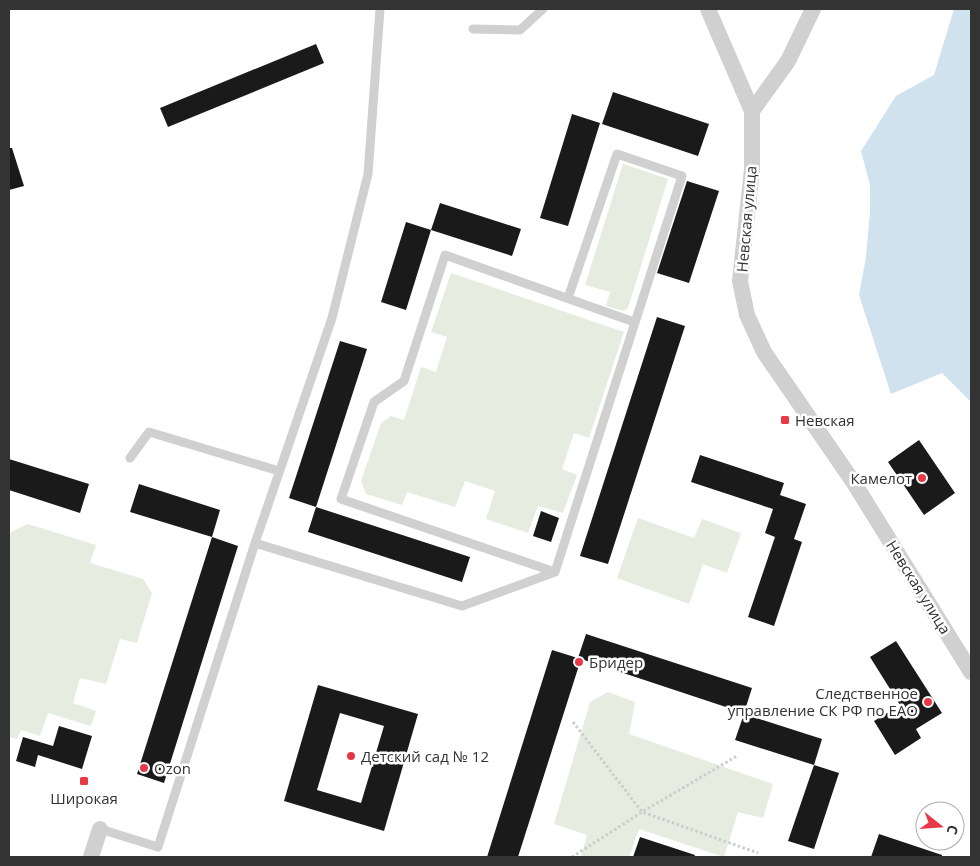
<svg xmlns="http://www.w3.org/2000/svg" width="980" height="866" font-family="'Open Sans',sans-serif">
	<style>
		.green { fill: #e6ecdf }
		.water { fill: #cfe2ee }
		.building { fill: #1a1a1a; fill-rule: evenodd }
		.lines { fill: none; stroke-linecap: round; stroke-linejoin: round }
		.path { stroke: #cdcdcd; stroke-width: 3; stroke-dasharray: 2.5 2.5; stroke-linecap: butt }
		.service { stroke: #d0d0d0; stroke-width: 9 }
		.minor { stroke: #d0d0d0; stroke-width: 16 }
		.poi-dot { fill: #e63946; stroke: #fff; stroke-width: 2 }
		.labels { text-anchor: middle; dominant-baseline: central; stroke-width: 5; stroke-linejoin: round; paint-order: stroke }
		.street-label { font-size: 15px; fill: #333; stroke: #fff }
		.poi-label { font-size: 15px; fill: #333; stroke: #fff; text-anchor: start }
	</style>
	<rect width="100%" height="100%" fill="#fff"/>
	<path class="green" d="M 623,164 L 668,179 L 628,308 L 624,311 L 606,306 L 610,292 L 585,285 Z
		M 451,273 L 624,332 L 589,438 L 574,433 L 562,469 L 577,475 L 563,513 L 538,506 L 528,533 L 486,519 L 495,491 L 465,481 L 455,507 L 407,492 L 402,505 L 366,494 L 361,481 L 381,423 L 391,416 L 404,420 L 421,367 L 436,372 L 447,337 L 431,332 Z
		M 638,518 L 694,538 L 702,519 L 741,533 L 727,573 L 703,564 L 689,604 L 617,578 Z
		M 28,524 L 96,545 L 90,563 L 143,579 L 152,593 L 137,643 L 120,639 L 106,684 L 80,678 L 73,703 L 96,711 L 91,726 L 48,713 L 40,736 L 21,730 L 17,739 L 9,737 L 9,540 L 11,532 Z
		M 608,692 L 635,702 L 629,734 L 773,784 L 763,818 L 738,812 L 724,857 L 639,829 L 629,857 L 581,857 L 587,835 L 554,824 L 590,702 Z"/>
	<path class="water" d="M 954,9 L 971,9 L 971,402 L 942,373 L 891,394 L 859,295 L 866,257 L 870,211 L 870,185 L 861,151 L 896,96 L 934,75 Z"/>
	<path class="building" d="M 316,44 L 324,63 L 168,127 L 160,108 Z
		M 613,92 L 709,124 L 698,156 L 602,124 Z
		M 572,114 L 600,123 L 568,226 L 540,218 Z
		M 9,148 L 12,148 L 24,186 L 9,190 Z
		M 687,181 L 719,191 L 689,283 L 657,273 Z
		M 440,203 L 521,229 L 512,256 L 431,230 Z
		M 406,222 L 431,230 L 406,310 L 381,302 Z
		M 657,317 L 685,326 L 608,564 L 580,556 Z
		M 340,341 L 367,349 L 316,507 L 289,498 Z
		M 919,440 L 955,493 L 924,515 L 888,462 Z
		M 700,455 L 784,483 L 780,495 L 806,504 L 794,539 L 802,542 L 774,626 L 748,617 L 775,537 L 765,533 L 773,509 L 691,482 Z
		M 9,459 L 89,484 L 80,513 L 9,490 Z
		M 139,484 L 220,510 L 212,537 L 130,512 Z
		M 316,507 L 470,557 L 462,582 L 308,532 Z
		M 541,511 L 559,518 L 551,542 L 533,536 Z
		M 212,537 L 238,546 L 164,783 L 137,774 Z
		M 586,634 L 752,688 L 744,713 L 578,658 Z
		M 896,641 L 942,713 L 916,729 L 921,738 L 895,755 L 874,721 L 900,705 L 870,657 Z
		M 552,650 L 581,659 L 518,857 L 487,857 Z
		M 318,685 L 418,714 L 384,831 L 284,801 ZM 340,713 L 384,726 L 361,803 L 317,790 Z
		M 744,714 L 822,739 L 814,765 L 735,740 Z
		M 59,726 L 92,736 L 82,769 L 38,755 L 35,767 L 16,761 L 23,737 L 53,746 Z
		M 814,765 L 839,773 L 814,849 L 788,841 Z
		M 879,834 L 942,855 L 942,857 L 871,857 Z
		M 640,837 L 695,855 L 694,857 L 633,857 Z"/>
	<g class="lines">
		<path class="path" d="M 573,722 L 642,812 L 758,853
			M 572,857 L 642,812 L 737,756"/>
		<path class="service" d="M 473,29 L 520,30 L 543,9
			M 130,458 L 149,432 L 279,471
			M 255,543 L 462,606 L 555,572
			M 555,572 L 341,499 L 374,402 L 404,381 L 445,255 L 634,322
			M 555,572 L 682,176 L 617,154 L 568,298
			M 100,829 L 158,847 L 255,543 L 332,318 L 368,174 L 380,9"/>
		<path class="minor" d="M 708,9 L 752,111 L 752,169 L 740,281 L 747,315 L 764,352 L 854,483 L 971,672
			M 752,111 L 788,61 L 813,9
			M 91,857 L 100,829"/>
	</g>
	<g class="poi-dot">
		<rect x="780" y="415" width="10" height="10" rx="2.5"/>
		<circle cx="922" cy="478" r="5"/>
		<circle cx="579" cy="662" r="5"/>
		<circle cx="928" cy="702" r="5"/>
		<circle cx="351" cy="756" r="5"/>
		<circle cx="144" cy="768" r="5"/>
		<rect x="79" y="776" width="10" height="10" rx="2.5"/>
	</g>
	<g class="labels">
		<g class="street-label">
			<text transform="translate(746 219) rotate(-85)">Невская улица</text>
			<text transform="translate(919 587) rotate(58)">Невская улица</text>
		</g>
		<g class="poi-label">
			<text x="795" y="420">Невская</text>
			<text x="912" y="478" text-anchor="end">Камелот</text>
			<text x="589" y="662">Бридер</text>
			<text x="918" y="693" text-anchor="end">Следственное<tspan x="918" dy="17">управление СК РФ по ЕАО</tspan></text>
			<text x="361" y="756">Детский сад № 12</text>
			<text x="154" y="768">Ozon</text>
			<text x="84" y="798" text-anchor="middle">Широкая</text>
		</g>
	</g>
	<rect width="980" height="866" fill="none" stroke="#333333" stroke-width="20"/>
	<g transform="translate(940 826) rotate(107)"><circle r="24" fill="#ffffff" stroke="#adadad"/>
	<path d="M0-4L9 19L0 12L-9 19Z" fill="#e63946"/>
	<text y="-8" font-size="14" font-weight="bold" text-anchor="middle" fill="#333333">С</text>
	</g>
</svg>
